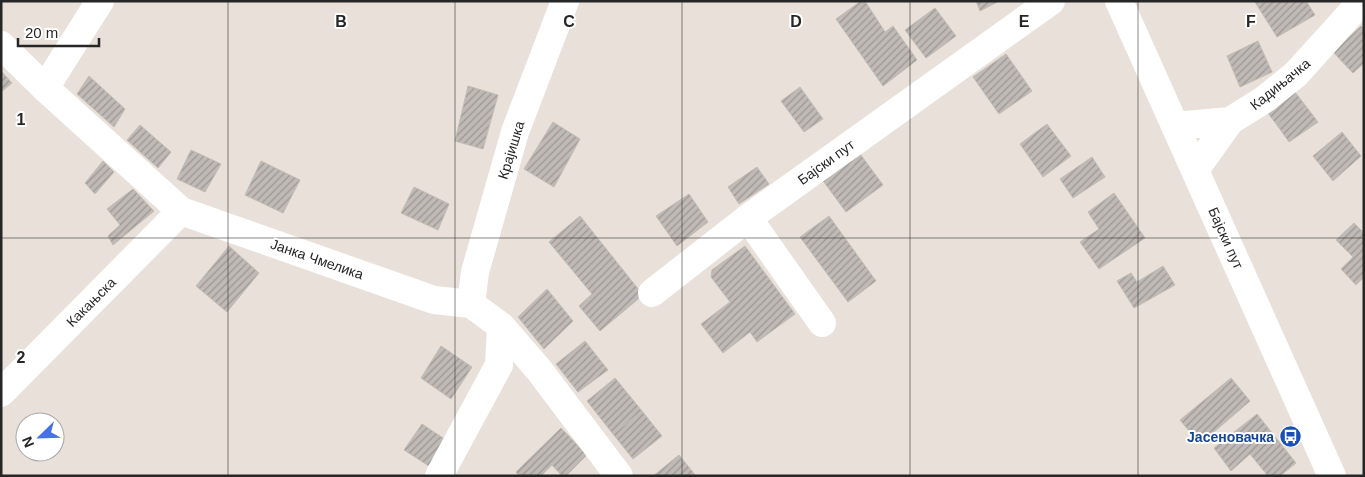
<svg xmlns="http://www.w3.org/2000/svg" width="1365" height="477" font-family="Arial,sans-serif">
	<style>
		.building { fill: url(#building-hatch); stroke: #c3bcb3 }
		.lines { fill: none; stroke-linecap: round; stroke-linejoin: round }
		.minor { stroke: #fff; stroke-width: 28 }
		.grid { fill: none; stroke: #262626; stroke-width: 1; stroke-opacity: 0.55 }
		.labels { text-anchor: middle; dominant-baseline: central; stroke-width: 4; stroke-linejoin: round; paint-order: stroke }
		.street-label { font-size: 14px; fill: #262626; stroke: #fff }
		.transit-label { font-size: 14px; font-weight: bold; fill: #164399; stroke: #fff; text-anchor: end }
		.grid-label { font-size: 16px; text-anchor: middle; font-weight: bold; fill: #262626; stroke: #fff; stroke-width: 4; stroke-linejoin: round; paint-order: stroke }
	</style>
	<defs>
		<pattern id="building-hatch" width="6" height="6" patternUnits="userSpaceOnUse" patternTransform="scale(1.25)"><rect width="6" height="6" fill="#c0bab6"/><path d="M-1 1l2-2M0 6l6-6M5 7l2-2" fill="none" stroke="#9c9794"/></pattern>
	</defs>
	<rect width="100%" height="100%" fill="#e8e0d9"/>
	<path class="building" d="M 861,1 L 865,1 L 885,32 L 893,26 L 917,60 L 883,86 L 836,19 Z
		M 976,1 L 999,1 L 980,11 Z
		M 1306,1 L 1315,15 L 1277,37 L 1255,2 Z
		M 935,8 L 956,36 L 926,58 L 905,30 Z
		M 1361,26 L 1364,29 L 1364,63 L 1353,73 L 1333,52 Z
		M 1258,41 L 1272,72 L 1240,87 L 1227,56 Z
		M 1006,54 L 1032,91 L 999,114 L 973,77 Z
		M 1,71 L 12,83 L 1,92 Z
		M 89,76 L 125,109 L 114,127 L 77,94 Z
		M 468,86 L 498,95 L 483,149 L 455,141 Z
		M 800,87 L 823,119 L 804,132 L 781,101 Z
		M 1291,87 L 1305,105 L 1277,125 L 1264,108 Z
		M 1305,105 L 1318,122 L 1289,142 L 1277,125 Z
		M 553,122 L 580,139 L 554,187 L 524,169 Z
		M 1047,124 L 1071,156 L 1043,177 L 1020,144 Z
		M 140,125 L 171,152 L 158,168 L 127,140 Z
		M 1342,132 L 1361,156 L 1333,181 L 1313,156 Z
		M 855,147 L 883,185 L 846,212 L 818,174 Z
		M 191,150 L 221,164 L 205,192 L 177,179 Z
		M 1092,157 L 1105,177 L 1073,198 L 1060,179 Z
		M 103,161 L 114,172 L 95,194 L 85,183 Z
		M 261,161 L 300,180 L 283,213 L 245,195 Z
		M 757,167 L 769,184 L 739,204 L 728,187 Z
		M 414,187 L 449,204 L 438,230 L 401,213 Z
		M 133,189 L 154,211 L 113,245 L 108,236 L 120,225 L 107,209 Z
		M 1114,193 L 1145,238 L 1099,269 L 1080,242 L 1099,229 L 1088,212 Z
		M 689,194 L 708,222 L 677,246 L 656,216 Z
		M 580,216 L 643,295 L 600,331 L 579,306 L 592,294 L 549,242 Z
		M 829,216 L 876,281 L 848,302 L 800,237 Z
		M 1354,223 L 1364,233 L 1364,277 L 1356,285 L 1341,269 L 1353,257 L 1336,240 Z
		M 229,246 L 259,273 L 227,312 L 196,286 Z
		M 745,246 L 795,314 L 757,342 L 750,332 L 723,353 L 701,324 L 730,302 L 711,277 L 712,270 Z
		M 1163,266 L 1175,285 L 1134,308 L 1117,281 L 1131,273 L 1137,282 Z
		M 547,289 L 573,321 L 544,349 L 518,317 Z
		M 585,341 L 608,370 L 578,392 L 556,364 Z
		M 441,346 L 472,367 L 451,399 L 421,378 Z
		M 615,378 L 642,411 L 613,434 L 587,401 Z
		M 1231,378 L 1250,401 L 1200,444 L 1180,420 Z
		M 642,411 L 662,436 L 633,459 L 613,434 Z
		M 1257,414 L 1296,463 L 1280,476 L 1268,476 L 1250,454 L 1231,471 L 1214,448 Z
		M 422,424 L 449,442 L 432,468 L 404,450 Z
		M 561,428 L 587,455 L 566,476 L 562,476 L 552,465 L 541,476 L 519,476 L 516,472 Z
		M 679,455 L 696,476 L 653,476 Z"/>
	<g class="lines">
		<path class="minor" d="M 1119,1 L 1332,476
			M 1,45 L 45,88 L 181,211 L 434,300 L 471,304 L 501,326 L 539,370 L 619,476
			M 45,88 L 100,1
			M 1176,126 L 1230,121 L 1265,99 L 1296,74 L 1362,1
			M 1195,170 L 1230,121
			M 748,218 L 822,323
			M 652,293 L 748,218 L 1051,1
			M 471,304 L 475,272 L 515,132 L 565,1
			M 1,393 L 181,211
			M 439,476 L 499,365 L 501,326"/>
	</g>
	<path class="grid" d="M 228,1 L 228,476M 455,1 L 455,476M 682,1 L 682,476M 910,1 L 910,476M 1138,1 L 1138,476M 1,238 L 1364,238"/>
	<defs>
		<symbol id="bus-disc" viewBox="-11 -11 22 22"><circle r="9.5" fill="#1a4fb4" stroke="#fff"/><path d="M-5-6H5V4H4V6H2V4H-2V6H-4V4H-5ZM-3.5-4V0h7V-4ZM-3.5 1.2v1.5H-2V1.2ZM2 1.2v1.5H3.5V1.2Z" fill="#fff"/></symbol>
	</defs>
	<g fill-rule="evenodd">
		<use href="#bus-disc" x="1278" y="424" width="25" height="25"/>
	</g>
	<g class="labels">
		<g class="street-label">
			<text transform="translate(1280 84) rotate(-39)">Кадињачка</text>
			<text transform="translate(511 150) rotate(-73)">Крајишка</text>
			<text transform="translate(826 162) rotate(-36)">Бајски пут</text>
			<text transform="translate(1226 238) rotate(66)">Бајски пут</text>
			<text transform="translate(317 259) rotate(19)">Јанка Чмелика</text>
			<text transform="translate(91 302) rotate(-45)">Какањска</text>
		</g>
		<g class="transit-label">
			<text x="1274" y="437">Јасеновачка</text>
		</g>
	</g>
	<g class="grid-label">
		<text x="341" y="27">B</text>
		<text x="569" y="27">C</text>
		<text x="796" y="27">D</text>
		<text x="1024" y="27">E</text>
		<text x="1251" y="27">F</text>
		<text x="21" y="125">1</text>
		<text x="21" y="363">2</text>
	</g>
	<rect width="1365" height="477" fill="none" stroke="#262626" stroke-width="5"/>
	<g transform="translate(40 437) rotate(247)"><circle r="24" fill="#ffffff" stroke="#a8a8a8"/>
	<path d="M0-4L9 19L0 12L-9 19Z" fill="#4772e7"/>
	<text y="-8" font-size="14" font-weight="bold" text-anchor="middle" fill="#262626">N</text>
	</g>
	<path d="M18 38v8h81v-8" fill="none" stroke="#262626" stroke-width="2.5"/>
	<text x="25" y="38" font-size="15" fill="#262626" stroke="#ffffff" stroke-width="4" paint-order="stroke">20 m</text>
</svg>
